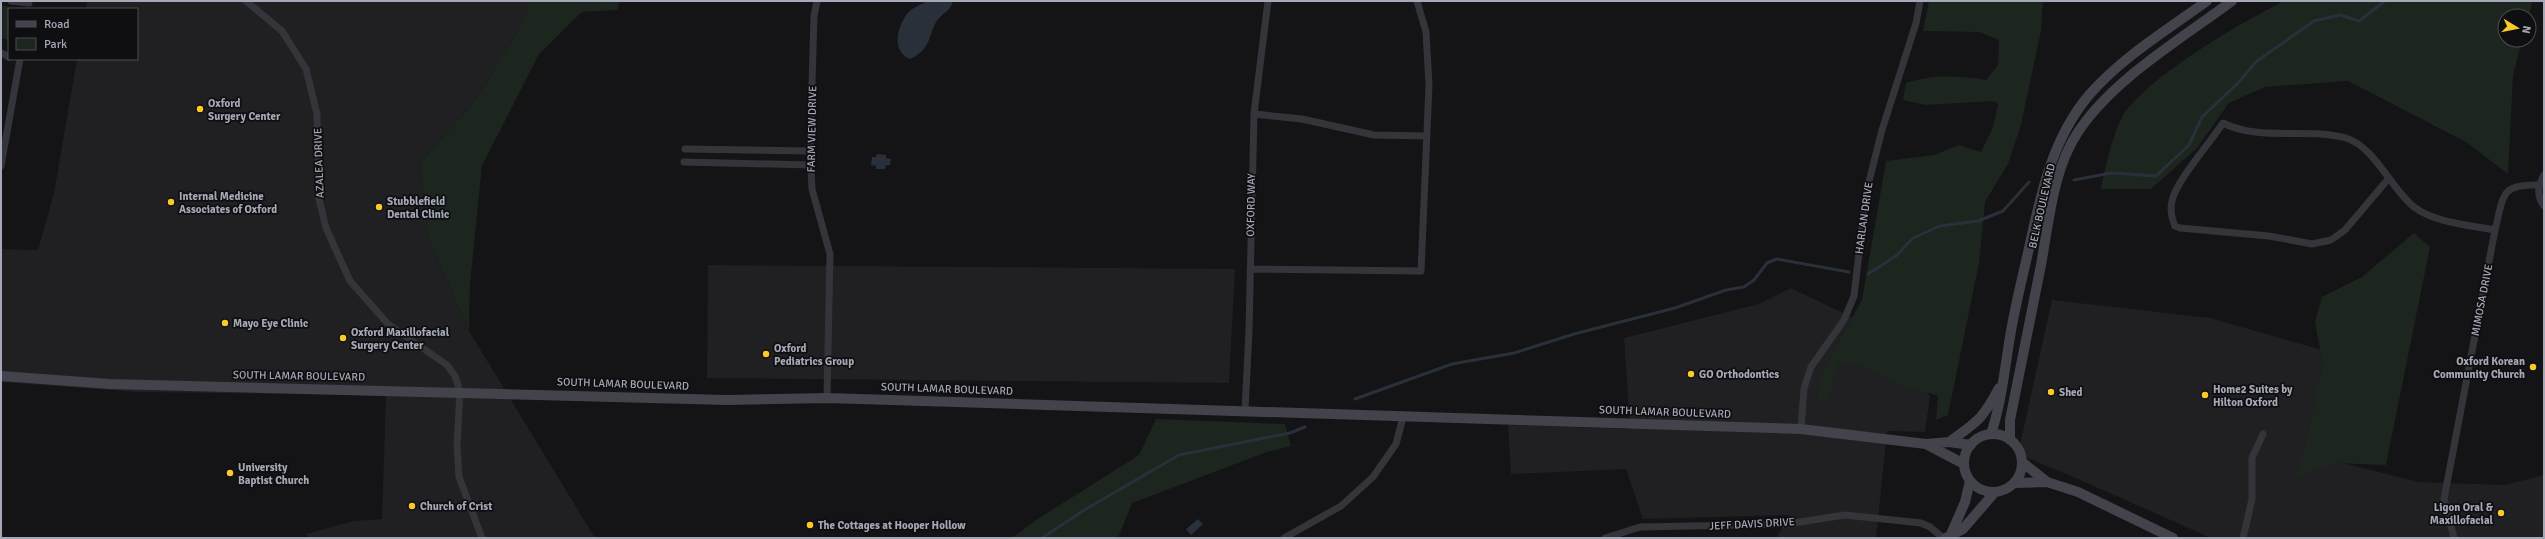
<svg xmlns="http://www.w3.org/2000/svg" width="2545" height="539" font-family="Signika,sans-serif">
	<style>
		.built { fill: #201f22 }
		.green { fill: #1d251f }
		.water { fill: #29303a }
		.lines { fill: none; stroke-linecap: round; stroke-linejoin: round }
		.stream { stroke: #29303a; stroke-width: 3 }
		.street { stroke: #34353a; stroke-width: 7 }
		.secondary { stroke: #42434b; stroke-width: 10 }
		.poi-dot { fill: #f9cb28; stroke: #0f0e10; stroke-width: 1.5 }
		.labels { text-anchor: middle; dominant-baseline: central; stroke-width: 3.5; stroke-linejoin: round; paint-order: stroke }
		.poi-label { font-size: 11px; font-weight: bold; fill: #a5a8b6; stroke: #0f0e10; text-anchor: start }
		.street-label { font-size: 11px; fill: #a5a8b6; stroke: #0f0e10 }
	</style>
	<rect width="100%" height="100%" fill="#141315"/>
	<path class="built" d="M 87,1 L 527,1 L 527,15 L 477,98 L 420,163 L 428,238 L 469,331 L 595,538 L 309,538 L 306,534 L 354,521 L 382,519 L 386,395 L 136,392 L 1,382 L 1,249 L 38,250 L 54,193 L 77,59 L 137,59 L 137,9 L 86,9 Z
		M 708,265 L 1235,269 L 1229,383 L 707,378 Z
		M 1791,288 L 1862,322 L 1930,396 L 1925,432 L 1887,431 L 1876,538 L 1777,538 L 1789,515 L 1643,519 L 1626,469 L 1511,474 L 1508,425 L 1630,429 L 1624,338 L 1759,304 Z
		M 2052,300 L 2210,318 L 2336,354 L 2342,463 L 2419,482 L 2505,485 L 2544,475 L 2544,538 L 2211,538 L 2078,479 L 2018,454 Z"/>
	<path class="green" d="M 527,1 L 619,1 L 618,10 L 582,12 L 539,54 L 482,166 L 470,284 L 469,331 L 428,238 L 420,163 L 477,98 L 527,15 Z
		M 1929,1 L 2043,1 L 2041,31 L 2021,125 L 2008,164 L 1985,202 L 1979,263 L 1948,415 L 1936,420 L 1938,396 L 1890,381 L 1861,366 L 1839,361 L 1828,402 L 1817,401 L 1821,374 L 1862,300 L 1886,161 L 1934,155 L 1959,145 L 1981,152 L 1993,127 L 1998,104 L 1995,101 L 1925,105 L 1903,100 L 1906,83 C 1933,74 1959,76 1986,80 L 1998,65 L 1999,40 L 1979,32 L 1923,31 Z
		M 2284,1 L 2532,1 L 2529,16 L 2505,16 L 2505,40 L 2522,40 L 2513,76 L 2508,174 L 2466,142 L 2348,81 L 2265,87 L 2229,103 L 2197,148 L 2151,189 L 2101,189 C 2105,168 2114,125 2128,108 C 2160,70 2238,24 2284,1 Z
		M 1,5 L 13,9 L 9,9 L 9,40 L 1,38 Z
		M 2414,233 L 2430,247 L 2386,465 L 2332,463 L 2298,478 L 2323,365 L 2315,322 L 2322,297 L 2362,277 Z
		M 1156,419 L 1285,424 L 1291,446 L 1267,452 L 1132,503 L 1118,538 L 1012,538 L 1036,520 L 1139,455 Z"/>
	<path class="water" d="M 928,1 L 953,1 C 951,10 945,12 939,18 C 927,33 934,48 910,59 C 891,51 897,27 907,14 C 911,8 922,4 928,1 Z
		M 877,154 L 886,155 L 886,158 L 891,159 L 890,165 L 886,165 L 885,169 L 876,169 L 876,166 L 871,165 L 872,157 L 876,157 Z
		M 1198,519 L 1203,524 L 1191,535 L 1186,529 Z"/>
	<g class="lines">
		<path class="stream" d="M 2074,180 L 2111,173 L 2156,176 L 2189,145 L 2202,117 L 2237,84 L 2257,61 L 2314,21 L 2340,15 L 2359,21 L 2385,1
			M 1868,274 L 1896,256 L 1913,238 L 1940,226 L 1978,221 L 2003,211 L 2029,182
			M 1355,399 L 1452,364 L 1514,353 L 1574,334 L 1675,308 L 1726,290 L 1744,287 L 1754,280 L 1767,263 L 1777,259 L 1849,272
			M 1042,538 L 1086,509 L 1179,455 L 1290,433 L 1305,427"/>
		<path class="street" d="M 11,1 L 29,3
			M 246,1 L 282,31 L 306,69 L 317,114 L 319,199 L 326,228 L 350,281 L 388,324 L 447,365 L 455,376 L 460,392 L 457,445 L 459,477 L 482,538
			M 817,1 L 814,16 L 810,151 L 812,189 L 830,254 L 827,398
			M 1,53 L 9,57
			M 1254,114 L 1302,119 L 1374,135 L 1427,136
			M 685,149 L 810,151
			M 684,162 L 811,165
			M 1,166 L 20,59
			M 2544,175 C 2538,186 2536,195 2544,206
			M 2389,178 L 2345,230 L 2331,240 L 2312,244 L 2269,236 L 2180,228 L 2175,226 C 2172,219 2170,209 2172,201 C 2176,181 2210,143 2223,123 C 2261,142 2307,127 2346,138 C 2375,147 2391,189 2414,207 C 2435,223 2470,225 2495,230
			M 1250,269 L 1421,271 L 1429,85 L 1426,32 L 1417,1
			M 1245,410 L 1249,331 L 1254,114 L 1268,1
			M 1801,429 L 1804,388 L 1811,367 L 1844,320 L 1854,296 L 1866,193 L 1882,130 L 1916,23 L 1920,1
			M 1284,538 L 1341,506 L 1373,477 L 1396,444 L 1403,417
			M 1605,538 L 1640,527 L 1787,524 L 1845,515 L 1921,523 L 1930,527 L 1943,538
			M 2243,538 L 2252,499 L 2252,458 L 2263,434
			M 2454,538 L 2444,499 L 2495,230 C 2504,196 2499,184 2539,185"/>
		<path class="secondary" d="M 1,376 L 110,384 L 727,400 L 827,398 L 1801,429 L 1926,444 L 1949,442 L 1971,445
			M 1991,434 C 2002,401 2005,365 2011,331 C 2016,303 2023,275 2029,248 C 2041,193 2052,139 2089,95 C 2122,57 2167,30 2207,1
			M1964 463a29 29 0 1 1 58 0a29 29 0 1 1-58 0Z
			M 2010,440 L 2010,420 C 2020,368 2031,317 2041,265 C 2049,222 2053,169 2078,132 C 2113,79 2181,39 2232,1
			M 1949,442 C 1978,421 1982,420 1999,388
			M 1926,444 L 1964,464
			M 2022,462 L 2047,482
			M 2014,483 L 2047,482 L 2078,492 L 2173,538
			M 1951,534 L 1965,502 L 1970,481
			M 1946,538 L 1963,529 L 1995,492"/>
	</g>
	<g class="poi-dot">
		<circle cx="200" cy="109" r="4"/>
		<circle cx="171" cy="202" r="4"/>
		<circle cx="379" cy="207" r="4"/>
		<circle cx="225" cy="323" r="4"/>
		<circle cx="343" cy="338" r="4"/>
		<circle cx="766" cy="354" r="4"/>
		<circle cx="2533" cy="367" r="4"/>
		<circle cx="1691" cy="374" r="4"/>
		<circle cx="2051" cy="392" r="4"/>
		<circle cx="2205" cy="395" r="4"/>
		<circle cx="230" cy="473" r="4"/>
		<circle cx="412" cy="506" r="4"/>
		<circle cx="2501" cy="513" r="4"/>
		<circle cx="810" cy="525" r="4"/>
	</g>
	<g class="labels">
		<g class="poi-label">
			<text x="208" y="103">Oxford<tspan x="208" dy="13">Surgery Center</tspan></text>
			<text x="179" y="196">Internal Medicine<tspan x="179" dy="13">Associates of Oxford</tspan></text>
			<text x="387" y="201">Stubblefield<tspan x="387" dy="13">Dental Clinic</tspan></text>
			<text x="233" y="323">Mayo Eye Clinic</text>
			<text x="351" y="332">Oxford Maxillofacial<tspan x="351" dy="13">Surgery Center</tspan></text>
			<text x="774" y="348">Oxford<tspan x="774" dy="13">Pediatrics Group</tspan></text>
			<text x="2525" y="361" text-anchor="end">Oxford Korean<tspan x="2525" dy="13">Community Church</tspan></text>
			<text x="1699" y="374">GO Orthodontics</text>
			<text x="2213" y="389">Home2 Suites by<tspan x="2213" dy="13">Hilton Oxford</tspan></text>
			<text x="2059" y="392">Shed</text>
			<text x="238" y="467">University<tspan x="238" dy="13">Baptist Church</tspan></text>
			<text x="420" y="506">Church of Crist</text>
			<text x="2493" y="507" text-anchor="end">Ligon Oral &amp;<tspan x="2493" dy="13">Maxillofacial</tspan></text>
			<text x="818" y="525">The Cottages at Hooper Hollow</text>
		</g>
		<g class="street-label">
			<text transform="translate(812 129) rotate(-89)">FARM VIEW DRIVE</text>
			<text transform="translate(319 163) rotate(-92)">AZALEA DRIVE</text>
			<text transform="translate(1251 205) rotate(-89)">OXFORD WAY</text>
			<text transform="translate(2042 206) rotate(-77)">BELK BOULEVARD</text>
			<text transform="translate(1864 218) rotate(-82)">HARLAN DRIVE</text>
			<text transform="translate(2482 300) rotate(-79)">MIMOSA DRIVE</text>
			<text transform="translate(299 376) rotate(1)">SOUTH LAMAR BOULEVARD</text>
			<text transform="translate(623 384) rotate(2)">SOUTH LAMAR BOULEVARD</text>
			<text transform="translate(947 389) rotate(2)">SOUTH LAMAR BOULEVARD</text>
			<text transform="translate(1665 412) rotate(2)">SOUTH LAMAR BOULEVARD</text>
			<text transform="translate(1752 524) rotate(-3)">JEFF DAVIS DRIVE</text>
		</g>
	</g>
	<rect width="2545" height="539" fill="none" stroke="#a5a8b6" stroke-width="4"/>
	<rect x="8" y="8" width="130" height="52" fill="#0f0e10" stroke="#4b4c52"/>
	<rect x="16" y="21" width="20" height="6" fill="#42434b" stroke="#4b4c52"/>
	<text x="44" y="28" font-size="12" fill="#a5a8b6">Road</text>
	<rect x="16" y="38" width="20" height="12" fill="#1d251f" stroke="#4b4c52"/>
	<text x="44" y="48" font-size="12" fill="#a5a8b6">Park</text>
	<g transform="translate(2517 28) rotate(100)"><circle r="19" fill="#0f0e10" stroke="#4b4c52"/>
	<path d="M0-3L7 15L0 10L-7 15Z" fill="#f9cb28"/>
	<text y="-6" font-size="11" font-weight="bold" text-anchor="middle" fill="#a5a8b6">N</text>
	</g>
</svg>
